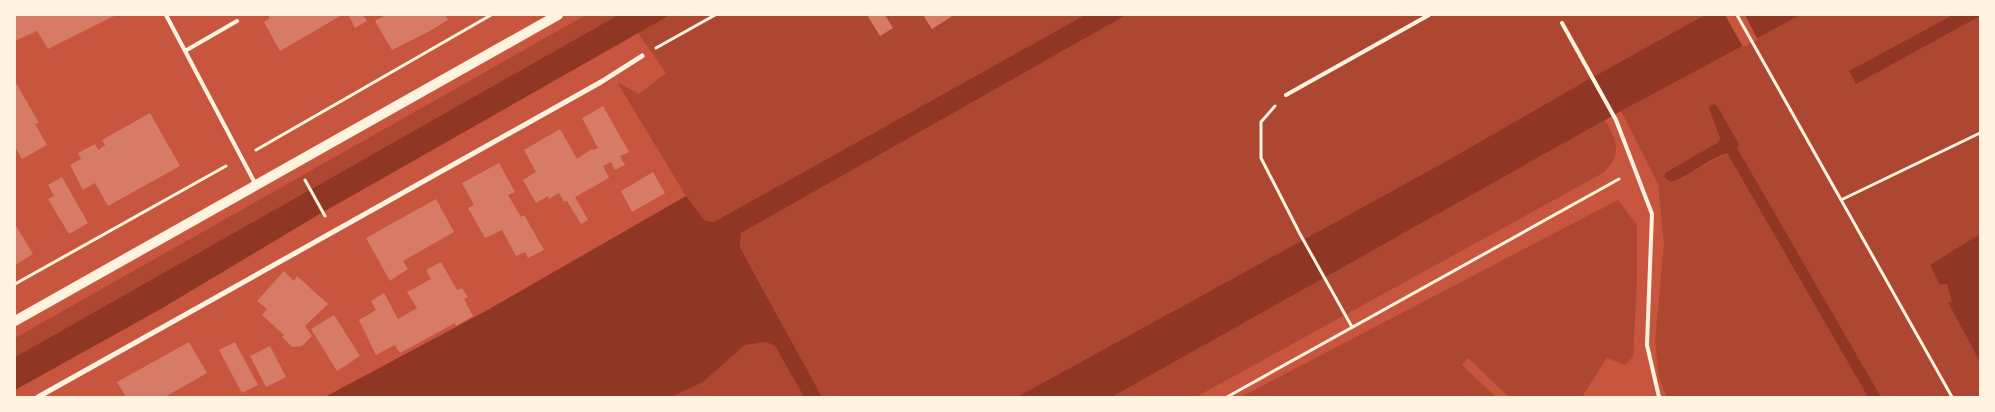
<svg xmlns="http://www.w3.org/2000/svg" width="1995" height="412" font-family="'Alegreya Sans',sans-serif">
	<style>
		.green { fill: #ae4732 }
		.water { fill: #8f3625 }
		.pier { fill: #c8553d }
		.building { fill: #d67c66 }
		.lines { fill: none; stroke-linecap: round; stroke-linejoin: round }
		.path { stroke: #fff3e0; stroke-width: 3 }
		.service { stroke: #fff3e0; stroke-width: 4 }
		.minor { stroke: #fff3e0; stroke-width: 5 }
		.secondary { stroke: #fff3e0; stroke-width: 10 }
	</style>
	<rect width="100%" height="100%" fill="#c8553d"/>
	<path class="green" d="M 586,15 L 618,15 L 15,357 L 15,338 Z
		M 670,15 L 1980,15 L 1980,397 L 1881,397 L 1736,147 L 1709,109 L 1720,138 L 1717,143 L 1670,170 L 1671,182 L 1680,178 L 1727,153 L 1868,397 L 1667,397 L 1659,378 L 1655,341 L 1664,243 L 1658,184 L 1621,111 L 1704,65 L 1684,27 L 1584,82 L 1443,163 L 1017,397 L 822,397 L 740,246 L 741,233 L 764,220 L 705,222 L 686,196 L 617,82 L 639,94 L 666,73 L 638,33 Z
		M 1605,120 C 1617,141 1623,154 1603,173 L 1196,397 L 1112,397 Z
		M 1618,200 L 1637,225 L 1637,280 L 1633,357 L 1625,365 L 1607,358 L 1582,397 L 1509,397 L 1468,358 L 1462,365 L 1496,397 L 1241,397 Z
		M 766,342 L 775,346 L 804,397 L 673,397 L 703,382 L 745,345 Z"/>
	<path class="water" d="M 618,15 L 670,15 L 318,215 L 159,310 L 15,390 L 15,357 Z
		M 1085,15 L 1126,15 L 741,233 L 740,247 L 822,397 L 804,397 L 775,346 L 766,342 L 745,345 L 703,382 L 672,397 L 325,397 L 484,312 L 686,196 L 705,221 L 714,222 Z
		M 1705,15 L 1800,15 L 1621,111 L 1112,397 L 1017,397 L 1443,163 L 1584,82 Z
		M 1953,15 L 1980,16 L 1856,84 L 1849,71 Z
		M 1714,104 L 1717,106 L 1739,144 L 1737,148 L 1881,397 L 1868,397 L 1727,153 C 1707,160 1691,175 1671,182 L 1665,178 L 1665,174 L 1670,170 L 1717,143 L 1720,138 L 1709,109 L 1710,106 Z
		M 1980,234 L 1980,362 L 1948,302 L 1952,302 L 1947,284 L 1940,285 L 1930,265 Z"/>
	<path class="pier" d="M 1725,15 L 1745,15 L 1758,40 L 1743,47 Z"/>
	<path class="building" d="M 15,15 L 116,15 L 48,49 L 37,31 L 15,41 Z
		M 268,15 L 342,15 L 280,51 L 264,22 L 270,18 Z
		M 351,15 L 363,15 L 367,21 L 355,28 L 349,16 Z
		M 386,15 L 446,15 L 448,20 L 428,32 L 392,50 L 375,21 Z
		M 867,15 L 885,15 L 893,28 L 880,36 Z
		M 927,15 L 954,15 L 932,29 L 924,17 Z
		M 15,81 L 39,123 L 35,124 L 47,145 L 22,159 L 15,147 Z
		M 603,106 L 629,152 L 620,156 L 625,165 L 615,170 L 611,162 L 603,166 L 609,178 L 575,197 L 588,220 L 581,224 L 567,201 L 564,202 L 559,193 L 549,199 L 548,196 L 536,203 L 523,180 L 536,172 L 524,150 L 560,129 L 577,159 L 592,149 L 593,150 L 598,148 L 582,118 Z
		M 150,113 L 180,166 L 108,206 L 95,183 L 83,190 L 70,165 L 81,159 L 78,153 L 95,144 L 98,150 L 105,145 L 102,140 Z
		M 499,163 L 515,192 L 508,195 L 521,217 L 524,215 L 544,250 L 528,258 L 525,252 L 516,256 L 502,230 L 485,238 L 468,208 L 474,205 L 462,183 Z
		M 653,172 L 665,193 L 632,212 L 621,191 Z
		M 62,177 L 88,223 L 69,234 L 48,199 L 54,196 L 48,185 Z
		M 436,199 L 454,232 L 403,261 L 408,269 L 390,281 L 366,238 Z
		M 15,224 L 33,254 L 15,265 Z
		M 441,262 L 457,290 L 462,288 L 468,297 L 464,299 L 473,316 L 456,326 L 455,323 L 400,353 L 395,345 L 376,355 L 359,320 L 376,310 L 371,301 L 384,293 L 398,319 L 417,308 L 407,292 L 431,279 L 426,270 Z
		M 284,271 L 294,281 L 297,276 L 328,304 L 305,326 L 312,336 L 302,346 L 292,347 L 282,337 L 284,335 L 262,315 L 267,309 L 257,301 Z
		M 334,315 L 360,356 L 337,371 L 311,329 Z
		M 189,342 L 207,373 L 165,397 L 126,397 L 117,382 Z
		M 235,342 L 258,385 L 242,393 L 219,350 Z
		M 270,346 L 286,377 L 266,387 L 250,356 Z"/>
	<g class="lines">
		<path class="path" d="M 1737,15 L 1952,397
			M 656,48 L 715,15
			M 1275,106 L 1261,122 L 1261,158 L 1300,234 L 1352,327
			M 256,150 L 491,15
			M 305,180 L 325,216
			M 1841,200 L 1980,133
			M 15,284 L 226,166
			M 1227,397 L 1619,179"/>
		<path class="service" d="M 166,15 L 256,185
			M 1562,23 L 1616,120 L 1652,214 L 1647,345 L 1659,397
			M 185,51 L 237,21
			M 1286,95 L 1429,15"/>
		<path class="minor" d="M 38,397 L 601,82 L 642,56"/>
		<path class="secondary" d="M 15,321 L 558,15"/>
	</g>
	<rect width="1995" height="412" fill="none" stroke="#fff3e0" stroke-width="32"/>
</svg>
